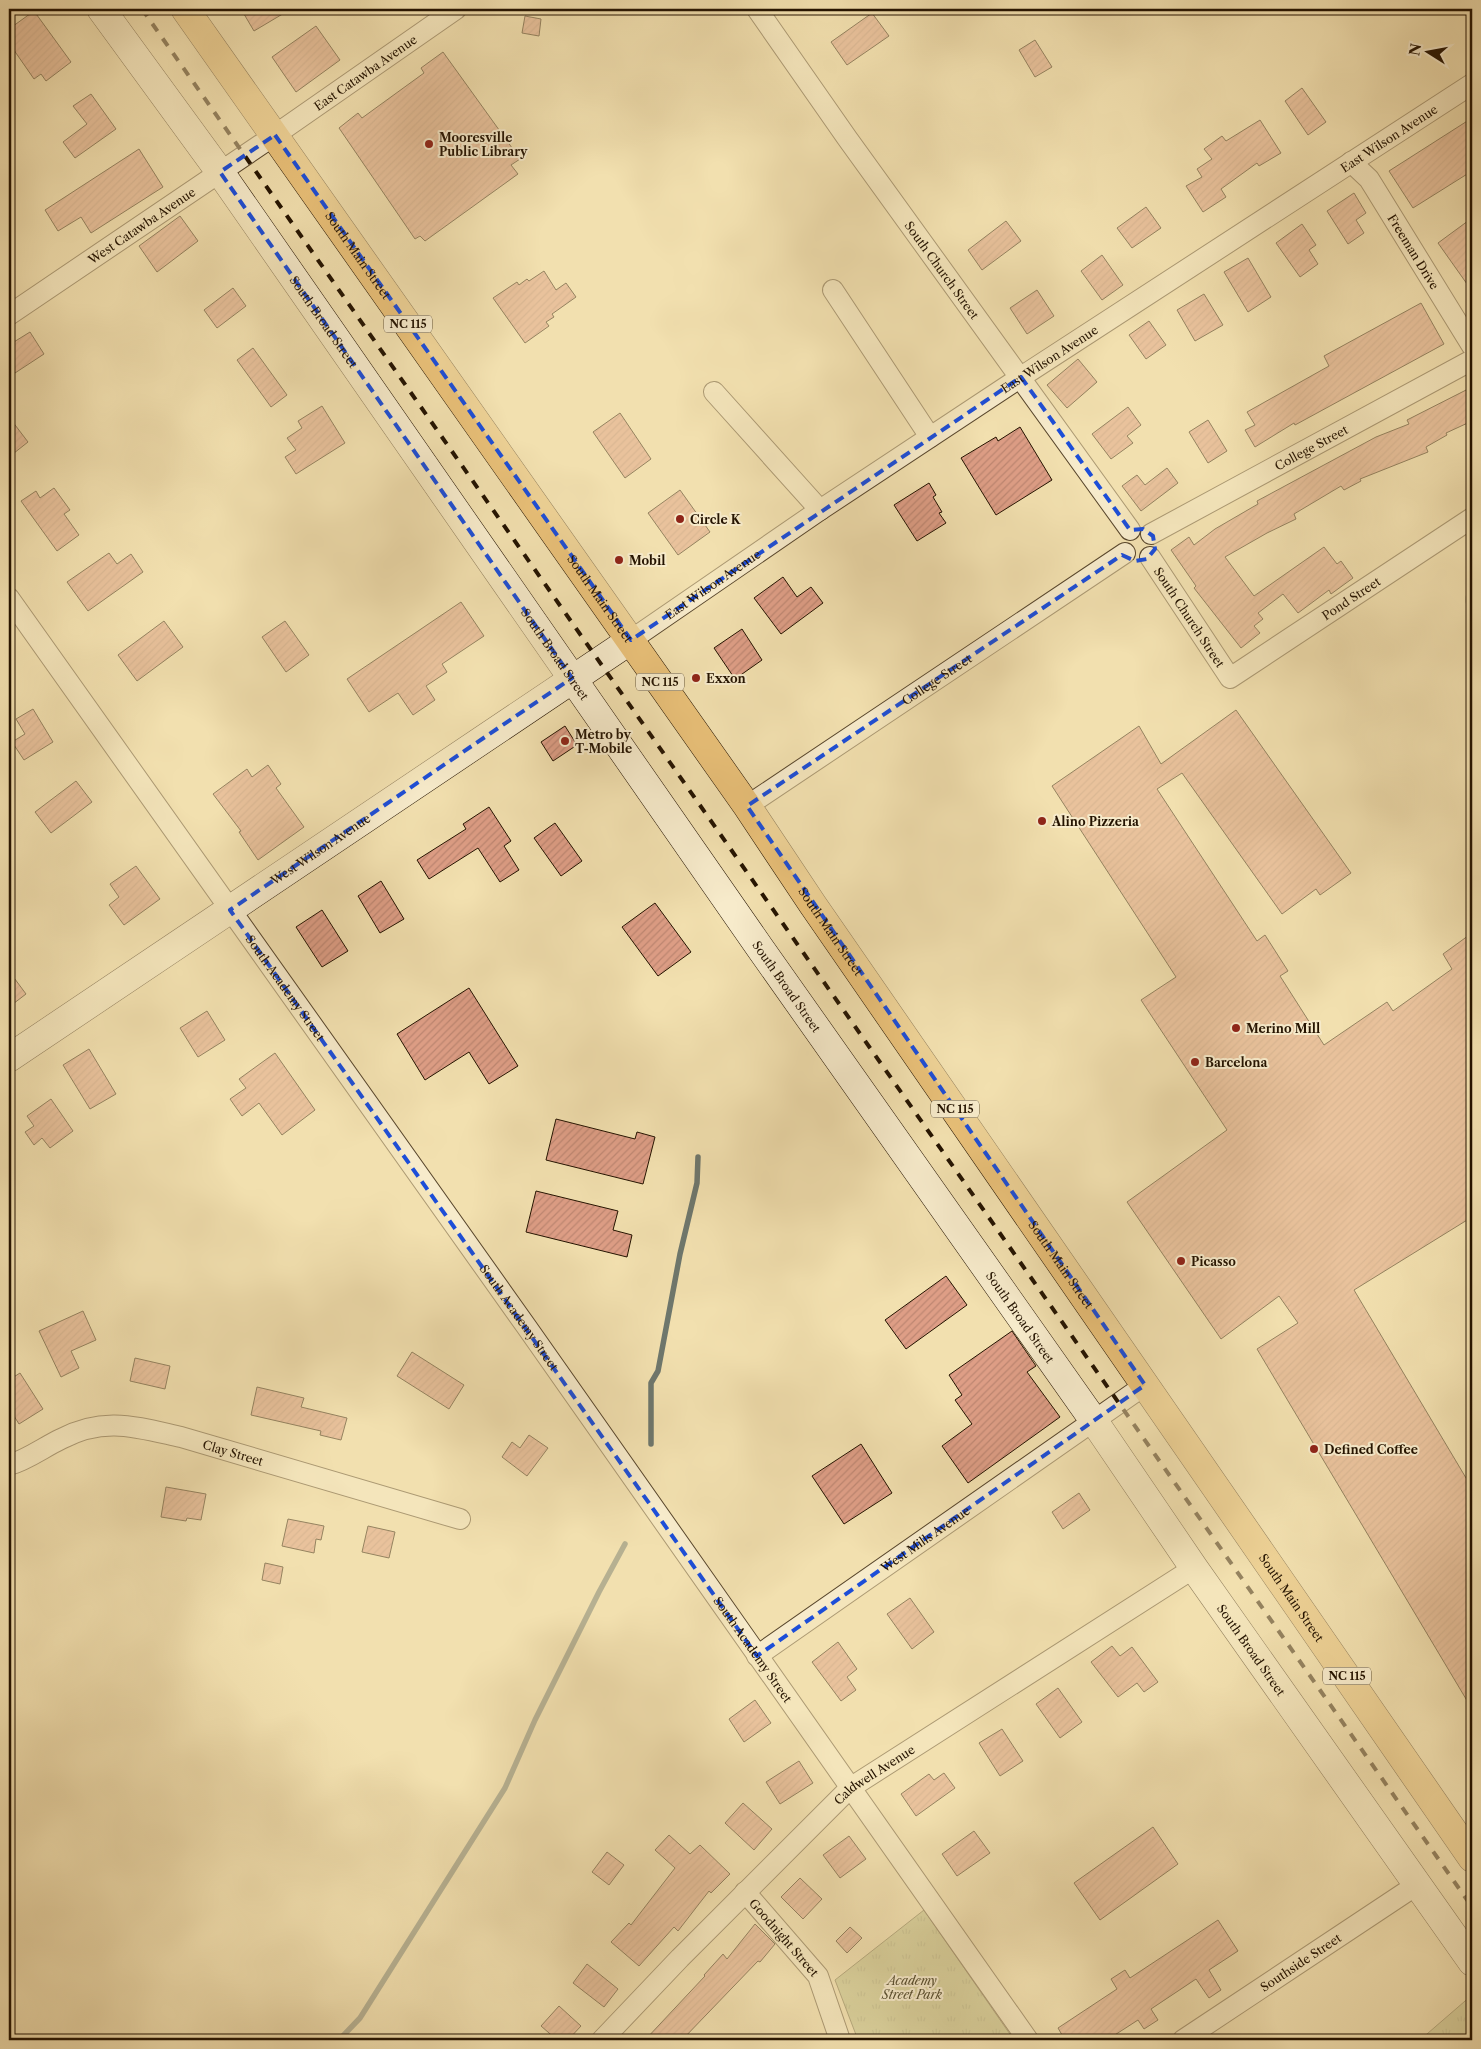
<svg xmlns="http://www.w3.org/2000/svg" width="1481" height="2049" font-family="'Libre Caslon Text',serif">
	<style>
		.park { fill: url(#park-tufts); stroke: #716a44 }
		.water { fill: url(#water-ripples); stroke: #6e776d }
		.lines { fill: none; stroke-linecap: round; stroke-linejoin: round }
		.stream { stroke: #6e776d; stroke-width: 5.5 }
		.building { fill: url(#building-hatch); stroke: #241300 }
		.street-casing { stroke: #58462c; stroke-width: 22 }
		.secondary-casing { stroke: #241300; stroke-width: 29 }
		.primary-casing { stroke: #241300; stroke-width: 29 }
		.street { stroke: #f7ebcb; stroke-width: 20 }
		.secondary { stroke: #f7ebcb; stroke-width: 28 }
		.primary { stroke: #e9c078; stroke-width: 28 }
		.rail { stroke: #241300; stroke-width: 4; stroke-dasharray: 9 9; stroke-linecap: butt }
		.marked { fill: none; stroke: #1d4ed8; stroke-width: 4; stroke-dasharray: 10 6; stroke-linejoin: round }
		.poi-dot { fill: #8f2418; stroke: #f7ebcb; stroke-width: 2 }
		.labels { text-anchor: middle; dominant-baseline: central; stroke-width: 4; stroke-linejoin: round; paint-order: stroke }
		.shield { fill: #f7ebcb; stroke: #63543d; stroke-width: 1 }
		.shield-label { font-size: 11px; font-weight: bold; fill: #241300 }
		.street-label { font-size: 12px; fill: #241300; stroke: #f7ebcb }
		.poi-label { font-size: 12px; font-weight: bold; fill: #241300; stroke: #f7ebcb; text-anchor: start }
		.park-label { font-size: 12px; font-style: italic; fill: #5a5030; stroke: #f7ebcb }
	</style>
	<defs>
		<pattern id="park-tufts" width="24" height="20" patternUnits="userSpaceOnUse" patternTransform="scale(1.25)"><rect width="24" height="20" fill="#bec188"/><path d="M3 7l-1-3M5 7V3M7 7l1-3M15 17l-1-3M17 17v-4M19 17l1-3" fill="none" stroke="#a3a574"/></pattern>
		<pattern id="water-ripples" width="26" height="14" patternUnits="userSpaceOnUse" patternTransform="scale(1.25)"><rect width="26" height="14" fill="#a0bab6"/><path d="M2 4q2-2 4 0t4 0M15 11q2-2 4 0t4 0" fill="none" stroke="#8a9f9b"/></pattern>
		<pattern id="building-hatch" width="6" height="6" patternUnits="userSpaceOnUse" patternTransform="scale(1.25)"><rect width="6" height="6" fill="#de9e86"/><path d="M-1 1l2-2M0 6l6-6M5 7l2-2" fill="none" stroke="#be8772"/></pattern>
	</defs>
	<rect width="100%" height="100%" fill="#f2e0af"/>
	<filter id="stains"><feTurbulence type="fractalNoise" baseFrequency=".004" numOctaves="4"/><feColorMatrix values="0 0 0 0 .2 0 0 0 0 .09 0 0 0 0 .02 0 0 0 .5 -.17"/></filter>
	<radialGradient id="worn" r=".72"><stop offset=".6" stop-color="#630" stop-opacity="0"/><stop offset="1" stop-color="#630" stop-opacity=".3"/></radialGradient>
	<path class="park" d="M 924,1910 L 1014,2040 L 858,2040 L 835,1980 Z
		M 1472,1995 L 1472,2040 L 1420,2040 Z"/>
	<path class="water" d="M 1472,582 L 1472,619 C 1465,603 1463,598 1472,582 Z"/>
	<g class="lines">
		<path class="stream" d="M 651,1444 L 651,1383 L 658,1371 L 680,1254 L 697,1183 L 698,1157
			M 339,2040 L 360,2018 L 505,1788 L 535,1720 L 599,1592 L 625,1544"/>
	</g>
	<path class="building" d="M 241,9 L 291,9 L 254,31 Z
		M 34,11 L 71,62 L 46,81 L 41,74 L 34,79 L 9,43 L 9,29 Z
		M 872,13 L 889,36 L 847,65 L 831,42 Z
		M 525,16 L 541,19 L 539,36 L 522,33 Z
		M 316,26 L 340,60 L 296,92 L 272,57 Z
		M 1035,40 L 1052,67 L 1035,77 L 1019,50 Z
		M 443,52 L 520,159 L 511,165 L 518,174 L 425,241 L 420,236 L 415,239 L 339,128 L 358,113 L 362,118 L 424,73 L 421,68 Z
		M 1302,88 L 1326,122 L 1308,135 L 1285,101 Z
		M 91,94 L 116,129 L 75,158 L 63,142 L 87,124 L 73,106 Z
		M 1472,118 L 1472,171 L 1413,208 L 1389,171 Z
		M 1260,120 L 1281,153 L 1259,166 L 1257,163 L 1221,189 L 1226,197 L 1203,212 L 1186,186 L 1202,177 L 1197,169 L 1212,159 L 1204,149 L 1222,136 L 1226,141 Z
		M 139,149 L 163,187 L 91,233 L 81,217 L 58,231 L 45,210 Z
		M 1354,193 L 1366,213 L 1356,220 L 1364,233 L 1348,244 L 1327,211 Z
		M 1146,207 L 1161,228 L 1132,248 L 1117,228 Z
		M 180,216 L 198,241 L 157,272 L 139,246 Z
		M 1472,218 L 1472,291 L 1438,243 Z
		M 1006,221 L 1021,241 L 982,270 L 968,250 Z
		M 1302,224 L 1316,245 L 1309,250 L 1318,264 L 1300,277 L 1276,243 Z
		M 1102,255 L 1123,285 L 1102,300 L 1081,271 Z
		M 1248,258 L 1271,297 L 1248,312 L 1224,272 Z
		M 544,271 L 556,290 L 566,283 L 576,297 L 552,314 L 554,317 L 546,322 L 549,326 L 525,343 L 493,298 L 517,282 L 519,285 L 527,279 L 529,281 Z
		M 233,288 L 246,306 L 217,328 L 204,310 Z
		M 1037,290 L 1054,316 L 1027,334 L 1010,308 Z
		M 1204,294 L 1223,325 L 1195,341 L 1177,310 Z
		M 1421,303 L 1444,344 L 1295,425 L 1294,423 L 1255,447 L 1245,430 L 1255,425 L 1247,412 L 1329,366 L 1324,356 Z
		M 1149,321 L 1166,345 L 1146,359 L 1129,335 Z
		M 30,332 L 44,354 L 15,373 L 9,362 L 9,345 Z
		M 253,348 L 287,395 L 271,407 L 237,360 Z
		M 1078,359 L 1097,382 L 1067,408 L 1047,385 Z
		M 1472,387 L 1472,421 L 1446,433 L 1447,435 L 1426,447 L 1428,452 L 1360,479 L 1361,481 L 1344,490 L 1341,486 L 1294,514 L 1296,519 L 1267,533 L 1225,557 L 1254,596 L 1324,547 L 1337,564 L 1341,561 L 1353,578 L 1331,594 L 1329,590 L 1298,613 L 1283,594 L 1258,613 L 1263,619 L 1254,626 L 1260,633 L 1241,648 L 1194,588 L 1196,586 L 1171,550 L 1189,537 L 1194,545 L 1215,529 L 1258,504 L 1257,501 L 1376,437 L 1409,424 L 1407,420 Z
		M 322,406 L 345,443 L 296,474 L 285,457 L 296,450 L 287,438 L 302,428 L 298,421 Z
		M 1128,407 L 1141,425 L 1127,436 L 1133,443 L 1111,459 L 1092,434 Z
		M 620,413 L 651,459 L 625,478 L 593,432 Z
		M 9,417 L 28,442 L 9,457 Z
		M 1208,420 L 1227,451 L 1208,463 L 1189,432 Z
		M 1020,427 L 1052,480 L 996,515 L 961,458 L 996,437 L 998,441 Z
		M 1167,468 L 1178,483 L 1141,511 L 1122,486 L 1137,475 L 1145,485 Z
		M 929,483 L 936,495 L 933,497 L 942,512 L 939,513 L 946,523 L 917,541 L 894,505 Z
		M 54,488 L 70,510 L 64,514 L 79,535 L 57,551 L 21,501 L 36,491 L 40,498 Z
		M 680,490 L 710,532 L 678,555 L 648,513 Z
		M 109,553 L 117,564 L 131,554 L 143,572 L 88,611 L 67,582 Z
		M 783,577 L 797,597 L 811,587 L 823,603 L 781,634 L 754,598 Z
		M 461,602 L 484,636 L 442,664 L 447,672 L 426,686 L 435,700 L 413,715 L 398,693 L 369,712 L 347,679 Z
		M 164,621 L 183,647 L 137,681 L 118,655 Z
		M 285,621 L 309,655 L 286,672 L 262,637 Z
		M 742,629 L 762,660 L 735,679 L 714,648 Z
		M 33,709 L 53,742 L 24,760 L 12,742 L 25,734 L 16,719 Z
		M 1236,710 L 1351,873 L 1320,895 L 1316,889 L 1282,914 L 1182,773 L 1157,789 L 1257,941 L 1265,935 L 1288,971 L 1280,976 L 1324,1045 L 1387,1002 L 1393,1011 L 1452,969 L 1443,954 L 1472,933 L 1472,1217 L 1354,1290 L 1472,1488 L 1472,1709 L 1257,1349 L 1298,1323 L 1279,1296 L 1221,1339 L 1127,1202 L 1227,1130 L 1141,1000 L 1176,977 L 1052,786 L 1139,726 L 1161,764 Z
		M 565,726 L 577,745 L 553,761 L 541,742 Z
		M 268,765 L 281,784 L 276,788 L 304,827 L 258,860 L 239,832 L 241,831 L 213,794 L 247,769 L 252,777 Z
		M 76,781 L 92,802 L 51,833 L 35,812 Z
		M 489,807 L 511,841 L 504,846 L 519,870 L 500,882 L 478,848 L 429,879 L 417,860 L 466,829 L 463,824 Z
		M 555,823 L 582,861 L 561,876 L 534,838 Z
		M 136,866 L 160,899 L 124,925 L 109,905 L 119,897 L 110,884 Z
		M 381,881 L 404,919 L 380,933 L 358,896 Z
		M 655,903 L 691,952 L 658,976 L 622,927 Z
		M 322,910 L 348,951 L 322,967 L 296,927 Z
		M 9,971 L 26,994 L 9,1007 Z
		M 469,988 L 518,1066 L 489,1084 L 469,1052 L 425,1080 L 397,1034 Z
		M 207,1011 L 225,1040 L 198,1057 L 180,1028 Z
		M 89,1049 L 116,1094 L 90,1109 L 63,1065 Z
		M 275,1053 L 315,1110 L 282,1135 L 259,1103 L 242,1116 L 230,1099 L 246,1088 L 239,1079 Z
		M 51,1099 L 73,1131 L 50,1148 L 42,1138 L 34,1145 L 25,1132 L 34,1126 L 27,1116 Z
		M 556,1119 L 635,1139 L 637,1132 L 655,1137 L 643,1184 L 546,1160 Z
		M 536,1191 L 618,1211 L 613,1230 L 632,1235 L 627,1257 L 526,1232 Z
		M 946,1276 L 967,1305 L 906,1349 L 885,1320 Z
		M 83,1311 L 96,1340 L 71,1351 L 79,1368 L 61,1377 L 39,1331 Z
		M 1012,1331 L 1036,1366 L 1027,1372 L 1060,1417 L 968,1483 L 942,1446 L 972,1424 L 955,1400 L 962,1395 L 949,1375 Z
		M 412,1352 L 464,1385 L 449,1409 L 397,1376 Z
		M 135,1358 L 170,1366 L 165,1389 L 130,1381 Z
		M 20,1373 L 43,1409 L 19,1424 L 9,1408 L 9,1380 Z
		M 257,1387 L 304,1398 L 301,1407 L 347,1418 L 341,1440 L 320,1435 L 321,1431 L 251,1415 Z
		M 529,1435 L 548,1448 L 527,1476 L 502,1457 L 512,1442 L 520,1448 Z
		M 861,1444 L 892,1493 L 844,1524 L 812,1476 Z
		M 166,1487 L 206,1494 L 201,1520 L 187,1518 L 186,1521 L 161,1517 Z
		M 1079,1493 L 1090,1510 L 1063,1529 L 1052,1512 Z
		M 288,1519 L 324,1526 L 321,1540 L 316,1539 L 314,1553 L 282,1546 Z
		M 368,1526 L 395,1532 L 389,1558 L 362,1552 Z
		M 265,1563 L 283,1567 L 280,1584 L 262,1580 Z
		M 910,1598 L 934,1632 L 912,1649 L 887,1614 Z
		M 838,1642 L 857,1669 L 847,1677 L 856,1690 L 841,1701 L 812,1662 Z
		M 1112,1646 L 1120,1656 L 1132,1647 L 1158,1682 L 1144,1692 L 1137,1683 L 1118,1697 L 1091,1662 Z
		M 1058,1688 L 1082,1722 L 1060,1738 L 1036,1704 Z
		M 755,1700 L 771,1723 L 744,1742 L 729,1719 Z
		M 1002,1729 L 1023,1761 L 1000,1776 L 979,1743 Z
		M 799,1761 L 813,1783 L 780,1804 L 766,1782 Z
		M 944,1773 L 955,1788 L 916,1816 L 901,1794 L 929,1774 L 934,1780 Z
		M 743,1803 L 772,1829 L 754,1850 L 725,1823 Z
		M 1153,1827 L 1178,1864 L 1100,1920 L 1074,1883 Z
		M 974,1831 L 990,1853 L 957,1876 L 942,1854 Z
		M 669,1835 L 690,1854 L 700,1845 L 730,1874 L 711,1893 L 709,1891 L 678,1931 L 674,1927 L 639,1966 L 611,1942 L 629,1923 L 631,1925 L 675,1868 L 655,1850 Z
		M 849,1836 L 866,1859 L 840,1878 L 823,1855 Z
		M 607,1852 L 624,1865 L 609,1885 L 592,1872 Z
		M 800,1878 L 822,1899 L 803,1919 L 781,1897 Z
		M 1218,1920 L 1238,1951 L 1209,1970 L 1221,1990 L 1209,1998 L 1196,1979 L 1151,2009 L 1158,2020 L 1144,2029 L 1138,2020 L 1107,2040 L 1065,2040 L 1058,2028 L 1117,1989 L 1111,1979 L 1125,1970 L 1130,1978 Z
		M 755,1924 L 775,1944 L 760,1962 L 758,1961 L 682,2040 L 645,2040 L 705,1976 L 704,1975 L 723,1954 L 727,1959 Z
		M 850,1927 L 862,1938 L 847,1953 L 836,1941 Z
		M 587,1964 L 618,1989 L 604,2007 L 573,1983 Z
		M 559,2006 L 581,2026 L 568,2040 L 557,2040 L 541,2026 Z"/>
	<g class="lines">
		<defs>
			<g id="street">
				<path id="s1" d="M 757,9 L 847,138 L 1130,530"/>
				<path id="s2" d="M 1351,162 L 1369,179 L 1374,187 L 1472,346"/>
				<path d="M 833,290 L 930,437"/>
				<path id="s3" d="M 9,315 L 275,135 L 456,9"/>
				<path d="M 714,392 L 820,510"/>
				<path id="s4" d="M 1151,534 L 1472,360"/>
				<path id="s5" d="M 1150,557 L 1230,678 L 1472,518"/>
				<path id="s6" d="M 9,598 L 526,1326 L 1028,2040"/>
				<path id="s7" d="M 631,640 L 820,510 L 1021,377 L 1472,84"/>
				<path id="s8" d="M 747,806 L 1125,553"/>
				<path id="s9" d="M 9,1465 C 27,1460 44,1447 61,1439 C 104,1416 136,1427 181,1437 L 460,1519"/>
				<path id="s10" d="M 757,1656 L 1145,1385"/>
				<path id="s11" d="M 745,1892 L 818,1976 L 840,2040"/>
				<path id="s12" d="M 602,2040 L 680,1958 L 850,1788 L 1194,1568"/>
				<path id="s13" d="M 1183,2040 L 1418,1884"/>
			</g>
			<g id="secondary">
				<path id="s14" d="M 101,9 L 220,172 L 760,948 L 1094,1421 L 1194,1568 L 1472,1962"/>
				<path id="s15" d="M 9,1058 L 631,640"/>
			</g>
			<g id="primary">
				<path id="s16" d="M 185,9 L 747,806 L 813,905 L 1472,1858"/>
			</g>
		</defs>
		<use href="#street" class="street-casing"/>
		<use href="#secondary" class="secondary-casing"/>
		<use href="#primary" class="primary-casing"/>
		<use href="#street" class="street"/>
		<use href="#secondary" class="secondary"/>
		<use href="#primary" class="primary"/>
		<path class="rail" d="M 142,9 L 1472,1907"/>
	</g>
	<path d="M0 0H1481V2049H0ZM 275,135 L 631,640 L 1021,377 L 1130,530 L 1143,529 L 1153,536 L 1155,549 L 1147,559 L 1135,561 L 1122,555 L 747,806 L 1145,1385 L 757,1656 L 230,910 L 572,678 L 220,172 Z" fill="#f2e0af" fill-opacity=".55" fill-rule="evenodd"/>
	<path class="marked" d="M 275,135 L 631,640 L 1021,377 L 1130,530 L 1143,529 L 1153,536 L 1155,549 L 1147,559 L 1135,561 L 1122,555 L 747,806 L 1145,1385 L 757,1656 L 230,910 L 572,678 L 220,172 Z"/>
	<g class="poi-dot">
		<circle cx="429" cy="144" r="5"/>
		<circle cx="680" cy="519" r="5"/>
		<circle cx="619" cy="560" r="5"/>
		<circle cx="696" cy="678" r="5"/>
		<circle cx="565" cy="741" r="5"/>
		<circle cx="1042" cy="821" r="5"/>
		<circle cx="1236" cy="1028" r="5"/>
		<circle cx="1195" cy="1062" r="5"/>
		<circle cx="1181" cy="1261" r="5"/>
		<circle cx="1314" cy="1449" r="5"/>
	</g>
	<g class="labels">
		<g class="shield">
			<rect x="384" y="315.5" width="48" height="17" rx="4"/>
			<rect x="636" y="673.5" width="48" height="17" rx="4"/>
			<rect x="931" y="1100.5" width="48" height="17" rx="4"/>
			<rect x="1323" y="1667.5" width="48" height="17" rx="4"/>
		</g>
		<g class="shield-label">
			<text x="408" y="324">NC 115</text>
			<text x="660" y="682">NC 115</text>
			<text x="955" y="1109">NC 115</text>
			<text x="1347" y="1676">NC 115</text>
		</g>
		<g class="street-label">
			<text stroke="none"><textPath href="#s3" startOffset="431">East Catawba Avenue</textPath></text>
			<text stroke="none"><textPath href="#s7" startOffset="909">East Wilson Avenue</textPath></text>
			<text stroke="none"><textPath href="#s3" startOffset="160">West Catawba Avenue</textPath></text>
			<text stroke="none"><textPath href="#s2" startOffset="110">Freeman Drive</textPath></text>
			<text stroke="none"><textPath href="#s16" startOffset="301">South Main Street</textPath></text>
			<text stroke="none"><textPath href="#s1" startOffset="320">South Church Street</textPath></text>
			<text stroke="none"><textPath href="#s14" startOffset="384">South Broad Street</textPath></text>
			<text stroke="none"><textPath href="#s7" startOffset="504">East Wilson Avenue</textPath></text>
			<text stroke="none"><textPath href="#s4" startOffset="182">College Street</textPath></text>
			<text stroke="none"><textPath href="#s7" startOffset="99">East Wilson Avenue</textPath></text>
			<text stroke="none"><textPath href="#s16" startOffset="721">South Main Street</textPath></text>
			<text stroke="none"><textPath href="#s5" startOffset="290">Pond Street</textPath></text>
			<text stroke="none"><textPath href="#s5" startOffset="72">South Church Street</textPath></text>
			<text stroke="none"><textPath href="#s14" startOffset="789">South Broad Street</textPath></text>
			<text stroke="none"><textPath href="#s8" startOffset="228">College Street</textPath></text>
			<text stroke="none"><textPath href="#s15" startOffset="375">West Wilson Avenue</textPath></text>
			<text stroke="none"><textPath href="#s16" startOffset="1126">South Main Street</textPath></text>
			<text stroke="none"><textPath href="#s14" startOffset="1194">South Broad Street</textPath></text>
			<text stroke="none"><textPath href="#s6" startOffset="478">South Academy Street</textPath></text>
			<text stroke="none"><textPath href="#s16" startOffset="1531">South Main Street</textPath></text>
			<text stroke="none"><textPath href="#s14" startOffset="1599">South Broad Street</textPath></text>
			<text stroke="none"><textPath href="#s6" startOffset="882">South Academy Street</textPath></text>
			<text stroke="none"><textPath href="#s9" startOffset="236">Clay Street</textPath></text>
			<text stroke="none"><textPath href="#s10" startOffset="205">West Mills Avenue</textPath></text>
			<text stroke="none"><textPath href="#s16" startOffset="1936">South Main Street</textPath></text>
			<text stroke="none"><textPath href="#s6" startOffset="1288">South Academy Street</textPath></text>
			<text stroke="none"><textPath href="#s14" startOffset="2004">South Broad Street</textPath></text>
			<text stroke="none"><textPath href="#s12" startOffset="381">Caldwell Avenue</textPath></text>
			<text stroke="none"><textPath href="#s11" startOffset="60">Goodnight Street</textPath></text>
			<text stroke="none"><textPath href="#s13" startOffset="141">Southside Street</textPath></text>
		</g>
		<g class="poi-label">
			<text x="439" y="137">Mooresville<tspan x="439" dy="14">Public Library</tspan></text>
			<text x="690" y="519">Circle K</text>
			<text x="629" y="560">Mobil</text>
			<text x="706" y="678">Exxon</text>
			<text x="575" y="734">Metro by<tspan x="575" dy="14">T-Mobile</tspan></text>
			<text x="1052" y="821">Alino Pizzeria</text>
			<text x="1246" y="1028">Merino Mill</text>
			<text x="1205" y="1062">Barcelona</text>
			<text x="1191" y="1261">Picasso</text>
			<text x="1324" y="1449">Defined Coffee</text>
		</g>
		<g class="park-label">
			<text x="912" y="1980">Academy<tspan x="912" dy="14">Street Park</tspan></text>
		</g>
	</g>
	<rect width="1481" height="2049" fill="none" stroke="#f2e0af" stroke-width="30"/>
	<rect x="10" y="10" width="1461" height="2029" fill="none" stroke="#241300" stroke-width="2.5"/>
	<rect x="15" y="15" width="1451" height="2019" fill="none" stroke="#241300"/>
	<g transform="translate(1428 52) rotate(281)" stroke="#f7ebcb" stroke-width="4" paint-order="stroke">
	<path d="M0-4L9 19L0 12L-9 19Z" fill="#241300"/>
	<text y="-8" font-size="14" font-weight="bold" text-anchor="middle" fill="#241300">N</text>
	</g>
	<rect width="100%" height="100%" filter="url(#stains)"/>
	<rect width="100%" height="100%" fill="url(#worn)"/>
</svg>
